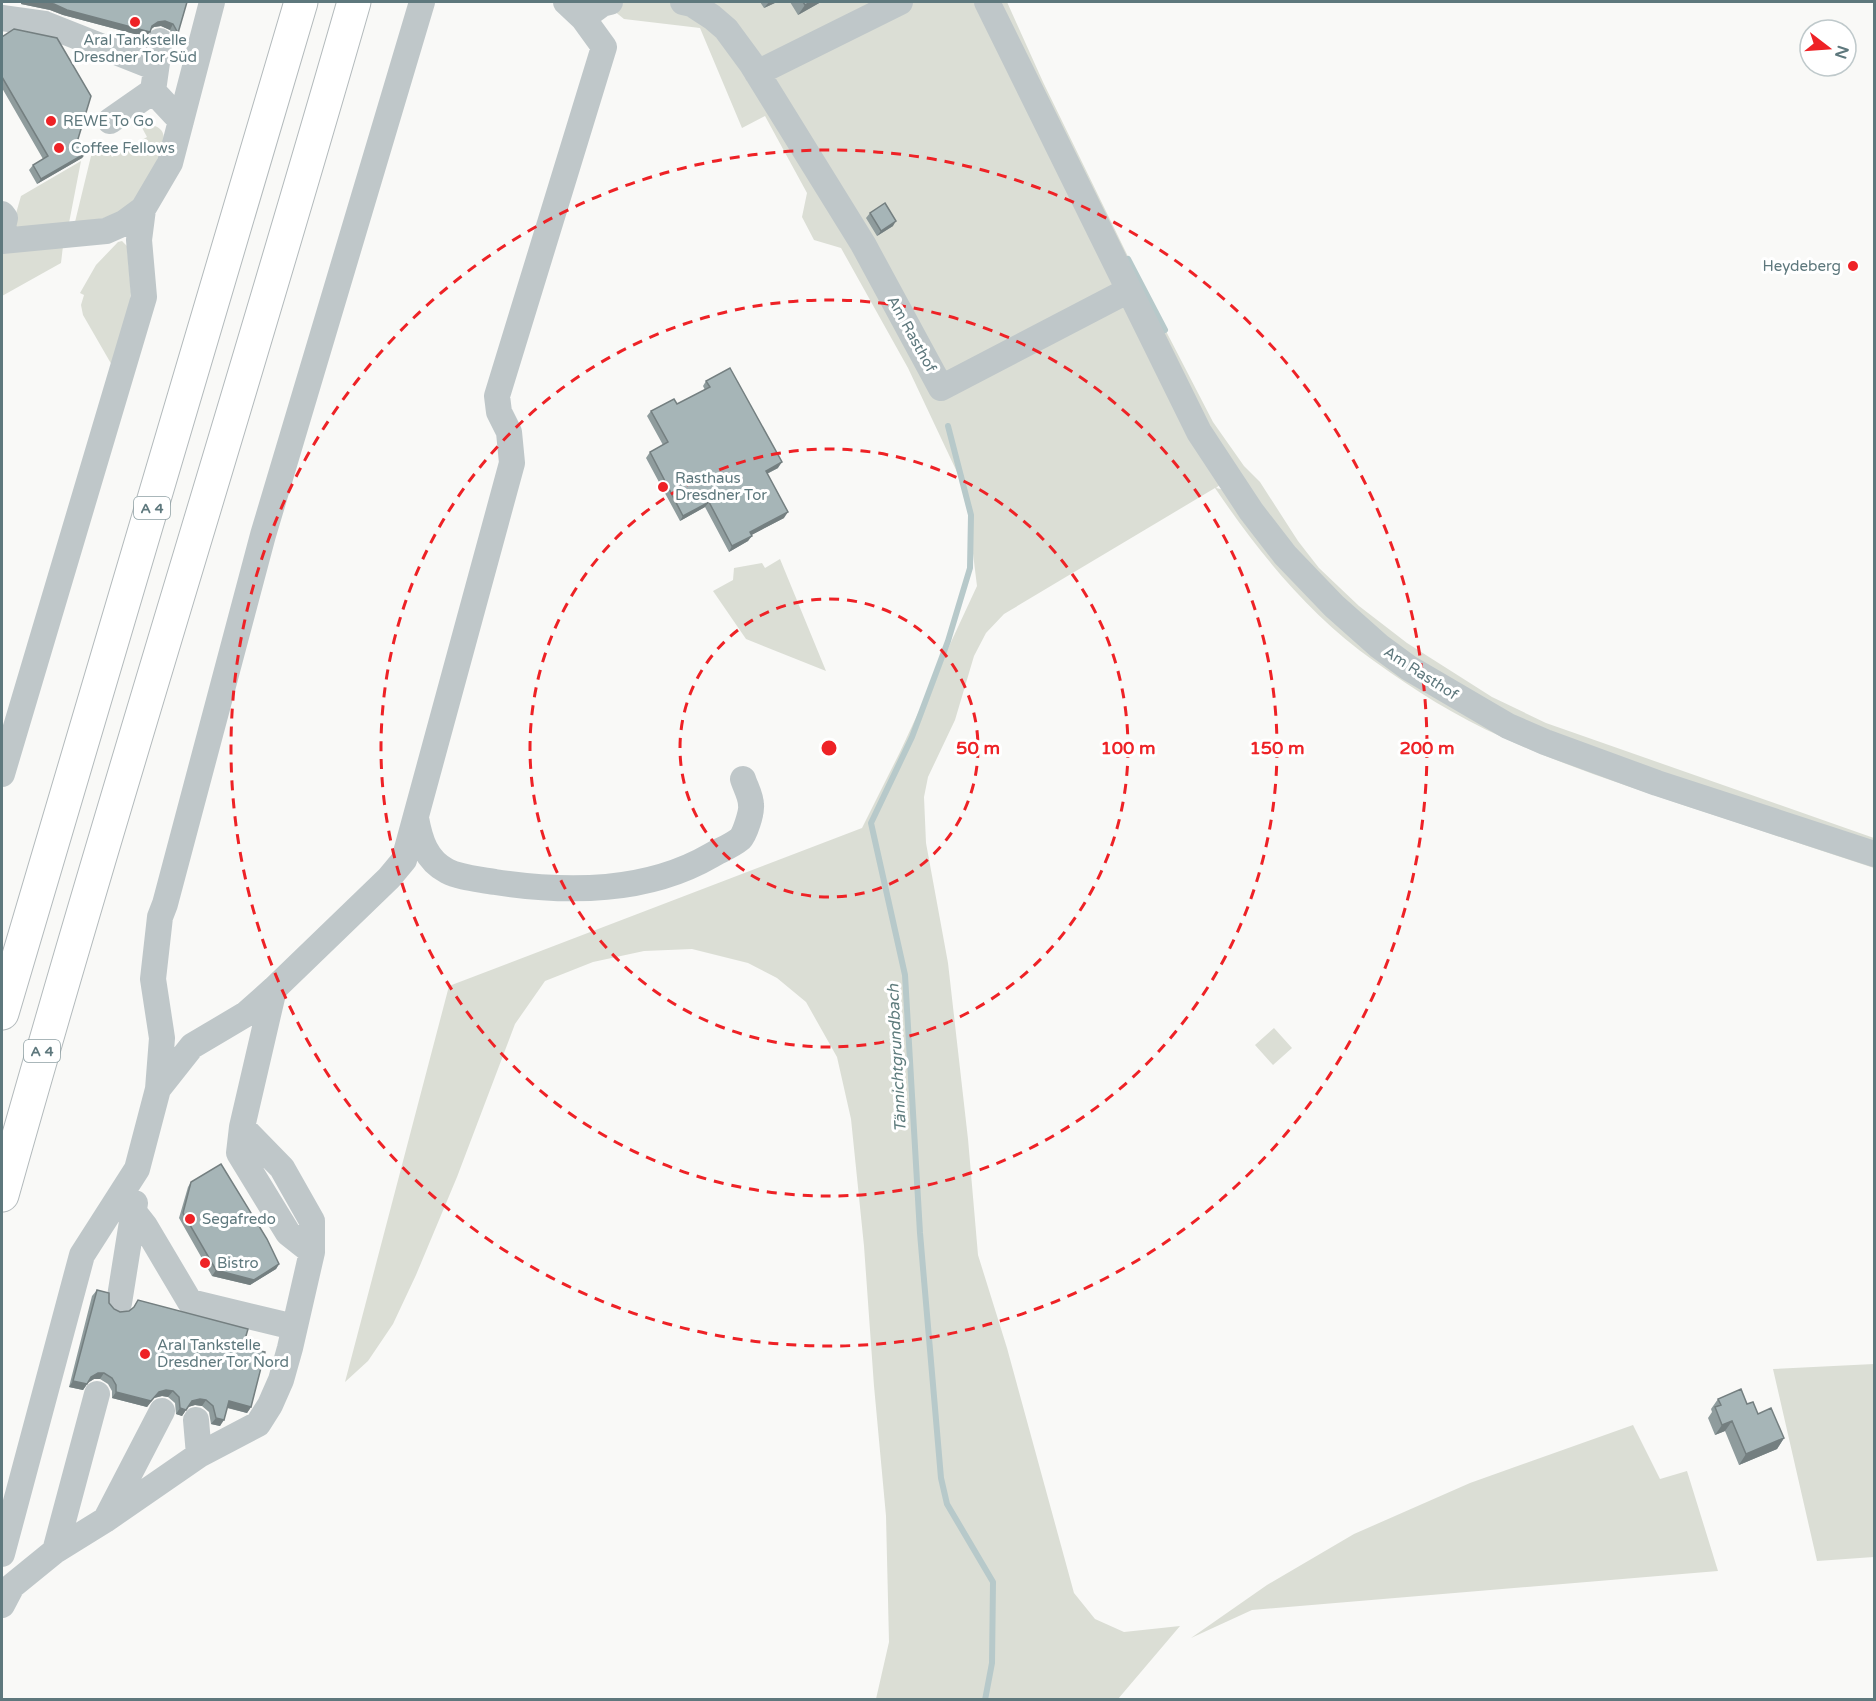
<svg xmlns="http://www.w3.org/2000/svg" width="1876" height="1701" font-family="'Varela Round',sans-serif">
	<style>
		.green { fill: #dbded5 }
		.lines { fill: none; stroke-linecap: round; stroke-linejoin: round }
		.stream { stroke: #b7c9ca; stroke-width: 6 }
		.highway-casing { stroke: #b3babc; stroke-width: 35 }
		.minor { stroke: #bfc7c9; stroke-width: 26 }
		.highway { stroke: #fff; stroke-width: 33 }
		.wall { fill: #8f9c9d }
		.shaded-wall { fill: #747f80 }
		.building { fill: #a6b5b7; stroke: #747f80; stroke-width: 1.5 }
		.ring { fill: none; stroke: #ee2226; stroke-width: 3; stroke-dasharray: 10 8 }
		.poi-dot { fill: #ee2226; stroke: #fff; stroke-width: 2 }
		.labels { text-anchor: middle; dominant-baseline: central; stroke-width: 6; stroke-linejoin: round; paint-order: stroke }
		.shield { fill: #fff; stroke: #8ea0a4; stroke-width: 1.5 }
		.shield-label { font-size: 14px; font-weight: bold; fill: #5e787d }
		.poi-label { font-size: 15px; fill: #5e787d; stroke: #fff; text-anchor: start }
		.street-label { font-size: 15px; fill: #5e787d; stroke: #fff }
		.water-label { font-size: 16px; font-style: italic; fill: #5e7c7d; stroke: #fff }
		.centre { fill: #ee2226; stroke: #fff; stroke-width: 3 }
		.ring-label { font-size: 18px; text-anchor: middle; font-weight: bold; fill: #ee2226; stroke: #fff; stroke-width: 6; stroke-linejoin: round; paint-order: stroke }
	</style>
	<rect width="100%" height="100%" fill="#f9f9f7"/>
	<path class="green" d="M 603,2 L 1007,2 L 1043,82 L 1138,277 L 1213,422 L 1244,466 L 1260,482 L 1298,541 L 1319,568 L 1359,606 L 1407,643 L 1492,697 L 1546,723 L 1874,838 L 1874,846 C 1811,825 1748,805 1685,783 C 1638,768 1590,752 1545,733 C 1464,699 1374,640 1313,577 C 1292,556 1272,532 1255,508 C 1247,497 1240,485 1232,474 L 1216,488 L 1229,491 C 1286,581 1367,653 1459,706 C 1474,715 1490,725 1506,732 C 1542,749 1580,761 1617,774 C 1702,805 1788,833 1874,862 L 1874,868 C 1813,848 1751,827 1689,807 C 1627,786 1562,765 1502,737 C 1457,717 1414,690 1374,661 C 1309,615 1259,553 1215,488 L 1004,614 L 986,633 L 974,656 L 955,720 L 928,777 L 924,797 L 926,843 L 948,963 L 968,1139 L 978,1255 L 1007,1348 L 1074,1593 L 1095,1619 L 1124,1632 L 1180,1626 L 1118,1699 L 876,1699 L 889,1642 L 886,1516 L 874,1386 L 864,1246 L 851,1119 L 837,1057 L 806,1002 L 777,978 L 748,963 L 692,949 L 644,951 L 593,962 L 545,981 L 515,1024 L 457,1177 L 416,1275 L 393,1324 L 368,1361 L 345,1382 L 449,986 L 862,828 L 900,752 L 977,586 L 965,489 L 908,368 L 841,248 L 814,240 L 802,217 L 807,193 L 765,116 L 742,128 L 700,28 L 624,19 Z
		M 140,124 C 178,123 162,152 151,173 C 144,186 138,201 124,210 C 110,219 92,220 75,222 L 92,152 L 105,144 L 112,157 L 147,137 Z
		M 81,161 L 69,223 L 16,230 L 13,224 L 21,196 Z
		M 122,241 L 127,246 L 131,292 L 130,304 L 113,367 L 83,315 L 81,305 L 84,295 L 80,293 L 96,265 L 118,242 Z
		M 63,246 L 61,263 L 2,296 L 2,253 Z
		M 780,559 L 826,671 L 746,639 L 713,591 L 733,580 L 734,568 L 762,563 L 765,568 Z
		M 1274,1028 L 1292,1048 L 1273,1065 L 1255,1045 Z
		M 1874,1364 L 1874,1557 L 1817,1561 L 1773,1369 Z
		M 1633,1425 L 1660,1479 L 1687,1471 L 1718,1571 L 1252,1610 L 1191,1638 L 1267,1585 L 1354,1534 L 1470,1483 Z"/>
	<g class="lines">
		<path class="stream" d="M 1128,259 L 1165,330
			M 948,426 L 971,515 L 970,568 L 948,641 L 912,737 L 871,823 L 905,975 L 920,1233 L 941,1478 L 947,1504 L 993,1582 L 992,1663 L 985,1700"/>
		<defs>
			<path id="highway" d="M 2,1013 L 301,2
				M 2,1195 C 114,796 240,400 354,2"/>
		</defs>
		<use href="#highway" class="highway-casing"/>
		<path class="minor" d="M 683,2 L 692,4 L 712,17 L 726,29 L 751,63 L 863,244 L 941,388 L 1129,290
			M 987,2 L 1199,432 L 1251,511 L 1285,555 L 1334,606 L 1379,646 L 1409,668 L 1508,726 L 1545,742 L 1657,783 L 1874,854
			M 2,18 L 45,24 L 156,68
			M 583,18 L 602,4 L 610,2
			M 160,41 L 153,91 L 181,121
			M 757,73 L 900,2
			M 110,121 L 153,91
			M 2,214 L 5,218 L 2,231
			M 2,241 L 106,231 L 124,223 L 143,209 L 170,163 L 212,2
			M 2,774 L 144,297 L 139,240 L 143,209
			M 416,818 C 420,840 426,860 447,871 C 460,878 480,879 495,882 C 568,893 647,893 712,855 C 721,850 733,845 740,839 C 745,834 752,812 751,805 C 751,796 745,786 743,779
			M 158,1089 L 192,1046 L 246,1014 L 274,989 L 389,878 L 404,860 L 512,463 L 509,432 L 499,412 L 497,396 L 604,47 L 583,18 L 566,2
			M 242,1127 L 239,1153 L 288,1233 L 312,1252
			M 134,1212 L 145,1226 L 190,1302 L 294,1327
			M 119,1303 L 135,1203
			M 196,1420 L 199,1455
			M 107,1517 L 162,1411
			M 55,1551 L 97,1394
			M 2,1554 L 82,1255 L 137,1169 L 158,1089 L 162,1038 L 153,979 L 160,917 L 165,904 L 263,535 L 422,2
			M 2,1605 L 12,1586 L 55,1551 L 105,1520 L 199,1455 L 258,1424 L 270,1405 L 281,1380 L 290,1348 L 312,1252 L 312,1221 L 282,1168 L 242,1127 L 274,989"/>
		<use href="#highway" class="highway"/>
	</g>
	<path class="wall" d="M 21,2 L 187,2 L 178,33 L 174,39 L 170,30 L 161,26 L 154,27 L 150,30 L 146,37 L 63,15 L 50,10 L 21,4 Z
		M 760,2 L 777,2 L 764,8 Z
		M 790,2 L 821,2 L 798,15 Z
		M 2,37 L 78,139 L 86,153 L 82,158 L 37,184 L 29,170 L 33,165 L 43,159 L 2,88 Z
		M 870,213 L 893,226 L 877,236 L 866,218 Z
		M 706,381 L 778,468 L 767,474 L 784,518 L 751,535 L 748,541 L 729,552 L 705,507 L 680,521 L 646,458 L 650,452 L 663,445 L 647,416 L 651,411 L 677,404 L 705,390 L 703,386 Z
		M 191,1182 L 279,1264 L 276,1269 L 250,1285 L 212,1276 L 179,1218 L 188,1187 Z
		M 97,1290 L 114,1309 L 120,1312 L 129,1311 L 133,1308 L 138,1300 L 243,1346 L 251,1407 L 247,1413 L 227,1408 L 220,1426 L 211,1424 L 209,1412 L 202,1406 L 195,1405 L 188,1407 L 182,1416 L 176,1414 L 175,1403 L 168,1397 L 162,1396 L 154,1398 L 147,1407 L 112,1398 L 112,1391 L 108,1384 L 100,1379 L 94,1379 L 88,1383 L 83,1390 L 69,1387 L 92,1296 Z
		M 1718,1399 L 1747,1404 L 1784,1438 L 1777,1449 L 1739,1465 L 1725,1431 L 1715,1435 L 1708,1418 L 1712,1412 L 1711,1409 Z"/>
	<path class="shaded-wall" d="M 22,2 L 40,2 L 54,4 L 150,32 L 146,37 L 63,15 L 50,10 L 21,4 Z
		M 769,2 L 777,2 L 764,8 Z
		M 811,2 L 821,2 L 798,15 L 805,5 Z
		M 165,21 L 173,24 L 170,30 L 161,26 L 154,27 L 149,31 L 152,26 L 158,22 Z
		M 86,153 L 82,158 L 37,184 L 41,179 Z
		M 896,221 L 893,226 L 877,236 L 881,231 Z
		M 782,462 L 778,468 L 762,476 L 766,471 Z
		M 709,502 L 705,507 L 680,521 L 683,516 Z
		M 788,512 L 784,518 L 746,538 L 750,532 Z
		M 752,536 L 748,541 L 729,552 L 732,546 Z
		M 279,1264 L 276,1269 L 250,1285 L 212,1276 L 216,1270 Z
		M 98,1373 L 104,1373 L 100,1379 L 94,1379 L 87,1383 L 91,1377 Z
		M 73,1381 L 87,1384 L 83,1390 L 69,1387 Z
		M 166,1390 L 173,1391 L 168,1397 L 162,1396 L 154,1398 L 147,1407 L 112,1398 L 116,1392 L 159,1392 Z
		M 200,1399 L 206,1400 L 202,1406 L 195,1405 L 188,1407 L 192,1401 Z
		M 229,1401 L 251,1407 L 247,1413 L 225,1407 Z
		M 180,1408 L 186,1410 L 182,1416 L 176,1414 Z
		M 216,1418 L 224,1420 L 220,1426 L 211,1424 Z
		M 1732,1421 L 1725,1431 L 1715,1435 L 1722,1425 Z
		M 1784,1438 L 1777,1449 L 1739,1465 L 1746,1454 Z"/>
	<path class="building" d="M 40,2 L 187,2 L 178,33 L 173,24 L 165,21 L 158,22 L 152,26 L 150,32 L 67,10 L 54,4 Z
		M 803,2 L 811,2 L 805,5 Z
		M 14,29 L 57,38 L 91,96 L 78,139 L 86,153 L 41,179 L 33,165 L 48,156 L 2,77 L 2,37 Z
		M 885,203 L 896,221 L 881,231 L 870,213 Z
		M 730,368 L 782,462 L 766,471 L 788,512 L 750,532 L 752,536 L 732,546 L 709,502 L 683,516 L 650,452 L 668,442 L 651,411 L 674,399 L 677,404 L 710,387 L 706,381 Z
		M 221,1164 L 267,1239 L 279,1264 L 254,1280 L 216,1270 L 183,1213 L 191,1182 Z
		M 97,1290 L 109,1293 L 109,1303 L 114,1309 L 120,1312 L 129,1311 L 134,1307 L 138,1300 L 248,1329 L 243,1346 L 265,1352 L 251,1407 L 229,1401 L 224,1420 L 216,1418 L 213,1406 L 206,1400 L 200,1399 L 192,1401 L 186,1410 L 180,1408 L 179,1397 L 173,1391 L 166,1390 L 159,1392 L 151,1401 L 116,1392 L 116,1385 L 112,1378 L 104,1373 L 98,1373 L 91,1377 L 87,1384 L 73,1381 Z
		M 1741,1389 L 1747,1404 L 1753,1402 L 1758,1414 L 1771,1408 L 1784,1438 L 1746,1454 L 1732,1421 L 1722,1425 L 1715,1407 L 1721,1405 L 1718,1399 Z"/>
	<g class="ring">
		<circle cx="829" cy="748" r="149"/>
		<circle cx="829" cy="748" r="299"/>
		<circle cx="829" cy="748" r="448"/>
		<circle cx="829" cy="748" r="598"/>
	</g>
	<g class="poi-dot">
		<circle cx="135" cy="22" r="6"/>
		<circle cx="51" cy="121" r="6"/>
		<circle cx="59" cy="148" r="6"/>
		<circle cx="1853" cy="266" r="6"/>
		<circle cx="663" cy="487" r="6"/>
		<circle cx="190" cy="1219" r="6"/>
		<circle cx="205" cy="1263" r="6"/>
		<circle cx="145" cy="1354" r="6"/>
	</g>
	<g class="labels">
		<g class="shield">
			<rect x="134" y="497" width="36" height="22" rx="4.5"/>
			<rect x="24" y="1040" width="36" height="22" rx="4.5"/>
		</g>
		<g class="shield-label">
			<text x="152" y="508">A 4</text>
			<text x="42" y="1051">A 4</text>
		</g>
		<g class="poi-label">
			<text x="135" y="40" text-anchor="middle">Aral Tankstelle<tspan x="135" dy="17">Dresdner Tor Süd</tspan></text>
			<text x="63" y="121">REWE To Go</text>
			<text x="71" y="148">Coffee Fellows</text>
			<text x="1841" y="266" text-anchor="end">Heydeberg</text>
			<text x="675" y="478">Rasthaus<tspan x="675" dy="17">Dresdner Tor</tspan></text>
			<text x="202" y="1219">Segafredo</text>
			<text x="217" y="1263">Bistro</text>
			<text x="157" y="1345">Aral Tankstelle<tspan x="157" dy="17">Dresdner Tor Nord</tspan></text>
		</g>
		<g class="street-label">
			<text transform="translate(912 334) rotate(61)">Am Rasthof</text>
			<text transform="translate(1421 673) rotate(33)">Am Rasthof</text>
		</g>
		<g class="water-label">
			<text transform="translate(897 1058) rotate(-93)">Tännichtgrundbach</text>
		</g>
	</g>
	<circle cx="829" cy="748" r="9" class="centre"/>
	<g class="ring-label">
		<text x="978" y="754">50 m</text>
		<text x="1128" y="754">100 m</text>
		<text x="1277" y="754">150 m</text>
		<text x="1427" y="754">200 m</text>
	</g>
	<rect width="1876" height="1701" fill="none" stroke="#5e787d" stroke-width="6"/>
	<g transform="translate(1828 48) rotate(107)"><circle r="28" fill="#ffffff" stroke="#bfc9cb" stroke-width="1.5"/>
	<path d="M0-4.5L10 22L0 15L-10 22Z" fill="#ee2226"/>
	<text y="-9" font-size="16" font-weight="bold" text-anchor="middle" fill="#5e787d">N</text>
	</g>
</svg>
